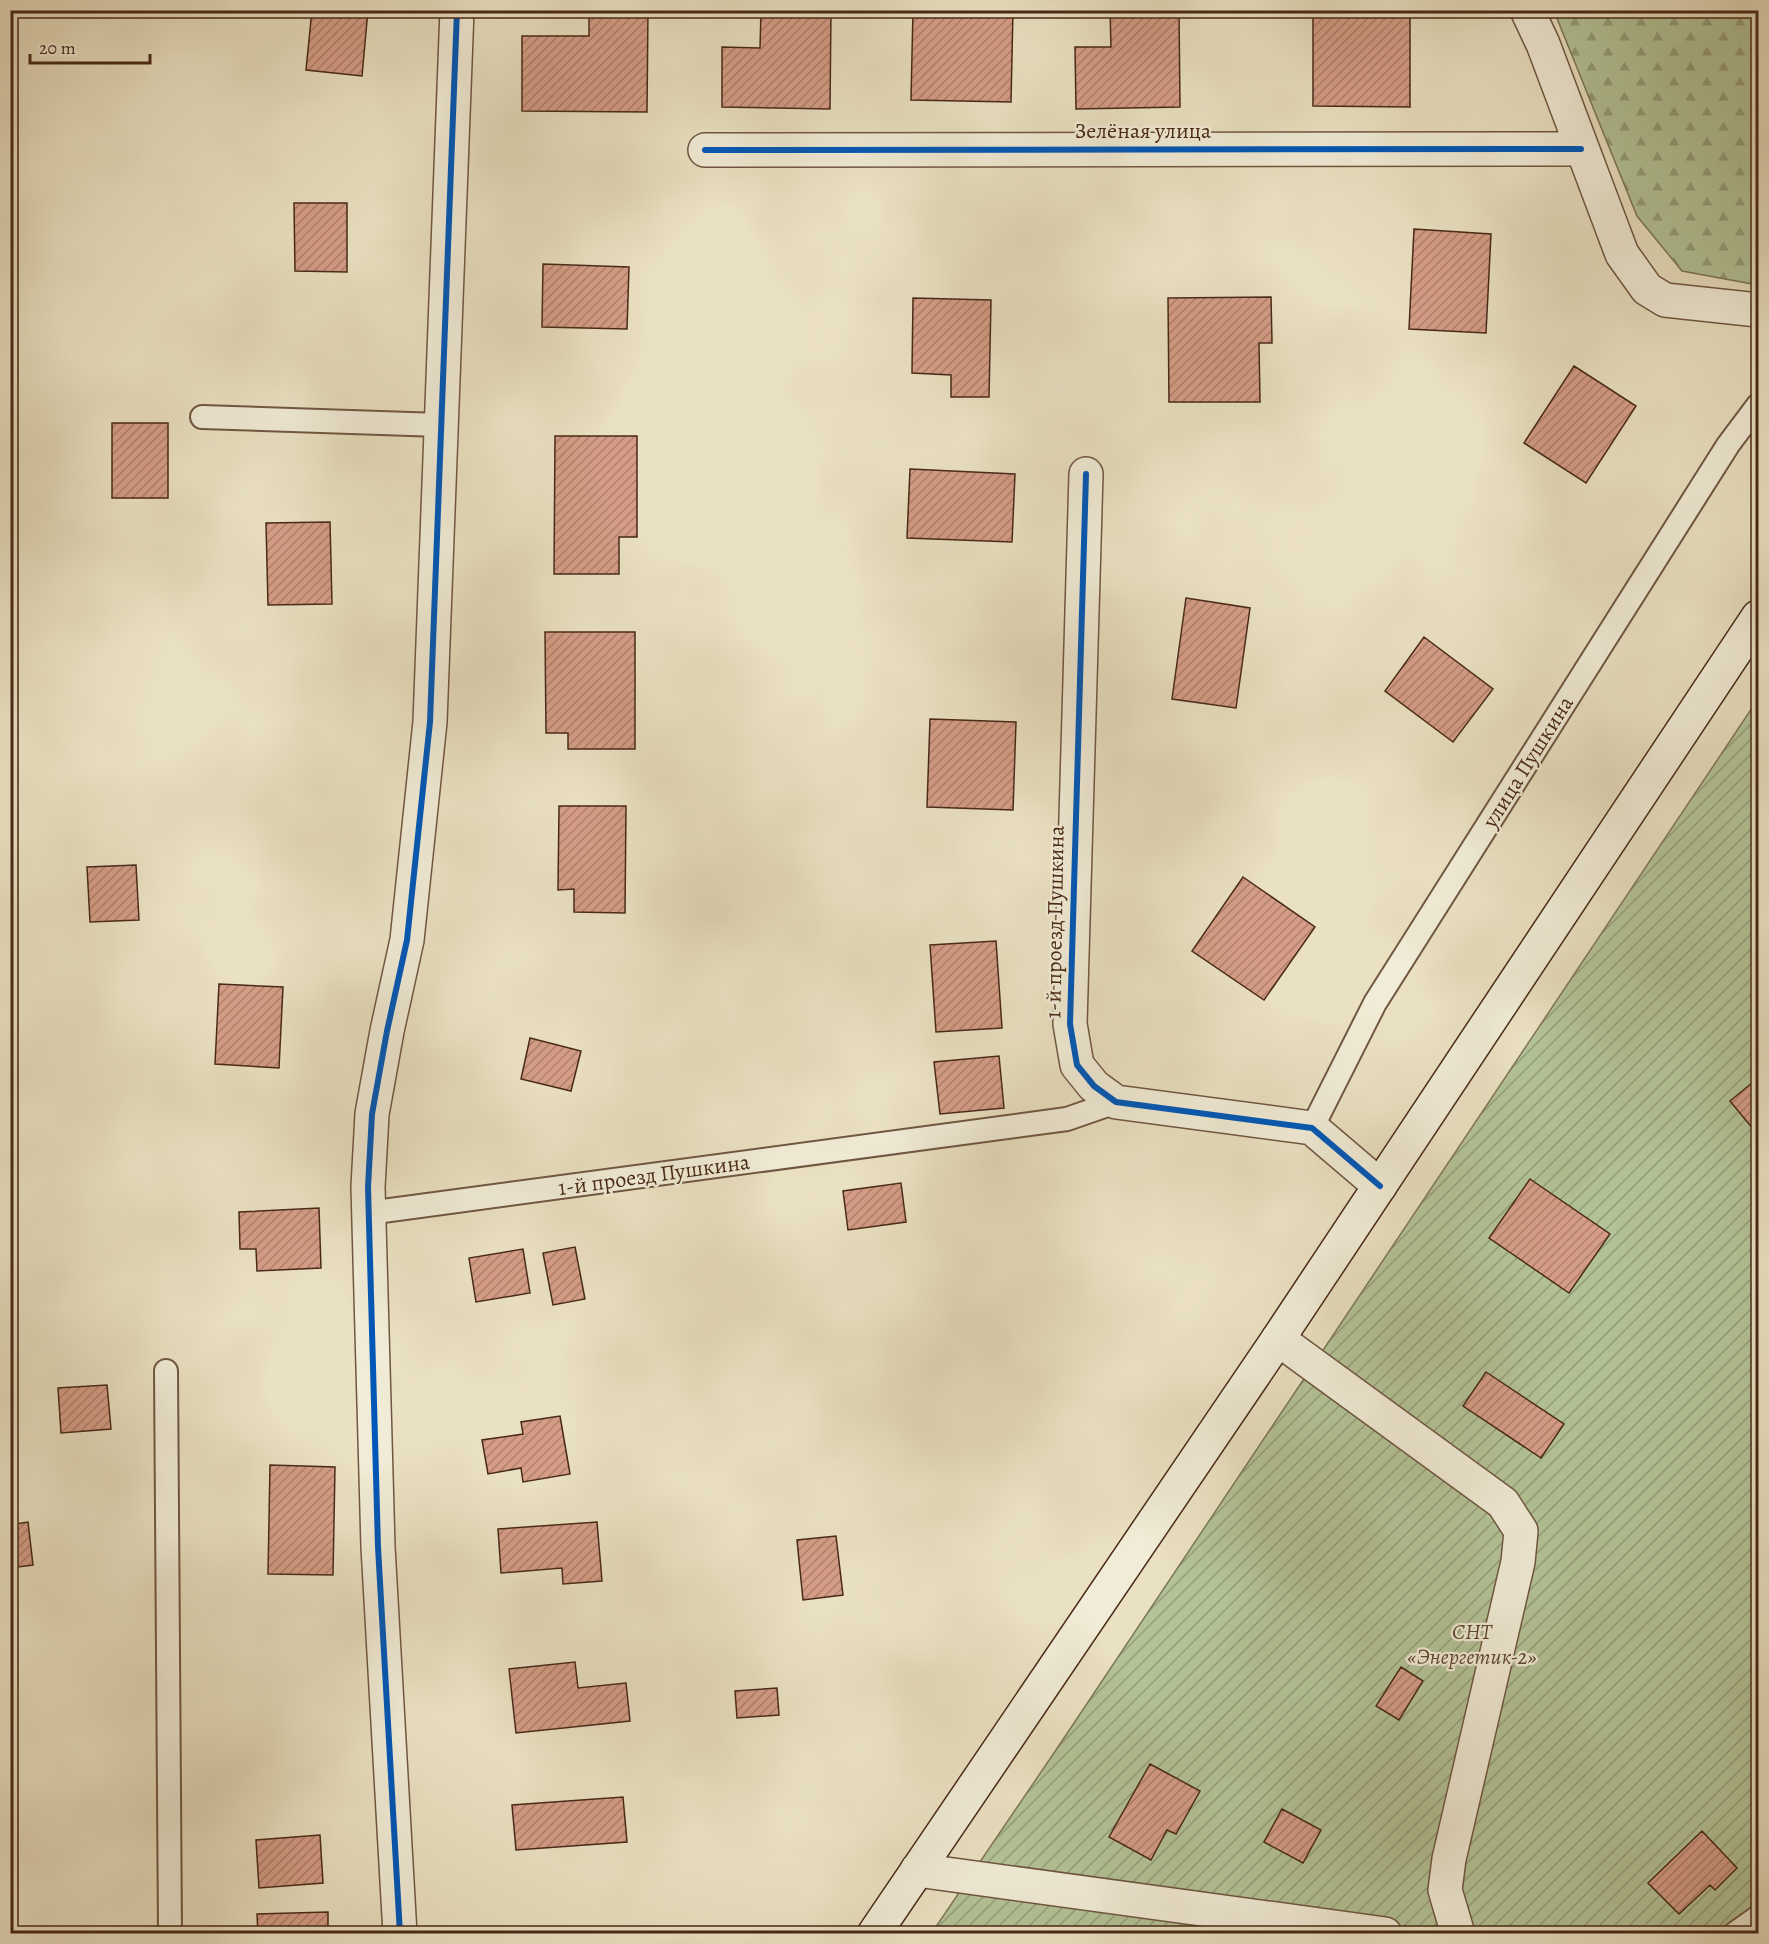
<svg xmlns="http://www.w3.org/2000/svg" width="1769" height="1944" font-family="Alegreya,serif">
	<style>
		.forest { fill: url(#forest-firs); stroke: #7e7657; stroke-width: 1.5 }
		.garden { fill: url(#garden-furrows); stroke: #7e7657; stroke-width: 1.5 }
		.building { fill: url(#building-hatch); stroke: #482917; stroke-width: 1.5 }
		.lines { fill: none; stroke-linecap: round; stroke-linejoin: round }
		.service-casing { stroke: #705742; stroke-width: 26 }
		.minor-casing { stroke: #705742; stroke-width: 36 }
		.secondary-casing { stroke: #482917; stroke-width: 36 }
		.service { stroke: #f1ecd7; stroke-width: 22 }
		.minor { stroke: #f1ecd7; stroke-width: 33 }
		.secondary { stroke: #f1ecd7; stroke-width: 33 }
		.cycleway-casing { stroke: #f1ecd7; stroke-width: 10 }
		.cycleway { stroke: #0057b8; stroke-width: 6 }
		.labels { text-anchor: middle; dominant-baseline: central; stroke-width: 4.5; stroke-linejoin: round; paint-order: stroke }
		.street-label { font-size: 22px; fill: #482917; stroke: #f1ecd7 }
		.park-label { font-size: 22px; font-style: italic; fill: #5d4831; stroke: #f1ecd7 }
	</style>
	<defs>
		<pattern id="forest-firs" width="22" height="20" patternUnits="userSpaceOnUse" patternTransform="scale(1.5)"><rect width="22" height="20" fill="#b3c397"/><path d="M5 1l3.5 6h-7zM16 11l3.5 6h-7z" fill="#949e7a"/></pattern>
		<pattern id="garden-furrows" width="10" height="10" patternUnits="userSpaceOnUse" patternTransform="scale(1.5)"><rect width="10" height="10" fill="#b3c397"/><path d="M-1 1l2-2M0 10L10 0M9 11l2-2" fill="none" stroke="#949e7a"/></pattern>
		<pattern id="building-hatch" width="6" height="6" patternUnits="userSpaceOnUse" patternTransform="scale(1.5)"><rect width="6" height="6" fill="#d59d87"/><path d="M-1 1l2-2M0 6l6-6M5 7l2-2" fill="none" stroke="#af806d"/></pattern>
	</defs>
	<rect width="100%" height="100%" fill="#eae1c2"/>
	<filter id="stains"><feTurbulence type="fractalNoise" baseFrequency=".00333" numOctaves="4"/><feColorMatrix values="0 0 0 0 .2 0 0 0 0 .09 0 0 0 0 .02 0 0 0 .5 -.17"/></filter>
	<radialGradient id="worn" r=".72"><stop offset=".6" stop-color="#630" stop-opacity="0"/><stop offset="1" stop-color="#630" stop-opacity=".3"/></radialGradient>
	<path class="forest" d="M 1554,11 L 1758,11 L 1758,285 L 1682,271 L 1637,216 Z"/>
	<path class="garden" d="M 1758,699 L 1758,1933 L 931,1934 L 1058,1747 Z"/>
	<path class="building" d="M 312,10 L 368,10 L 362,76 L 306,70 Z
		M 589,10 L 648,10 L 647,112 L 522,111 L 522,36 L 589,36 Z
		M 761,10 L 831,10 L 830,109 L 722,107 L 722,47 L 760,48 Z
		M 913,10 L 1013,10 L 1011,102 L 911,100 Z
		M 1110,10 L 1179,10 L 1180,107 L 1076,109 L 1075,47 L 1111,47 Z
		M 1313,10 L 1410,10 L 1410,107 L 1313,106 Z
		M 294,203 L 347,203 L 347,272 L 295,271 Z
		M 1414,229 L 1491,234 L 1486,333 L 1409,329 Z
		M 543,264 L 629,267 L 627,329 L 542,327 Z
		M 1271,297 L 1272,343 L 1259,343 L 1260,402 L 1169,402 L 1168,298 Z
		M 913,298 L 991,300 L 989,397 L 951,397 L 951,375 L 912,373 Z
		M 1574,366 L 1636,406 L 1586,483 L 1524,443 Z
		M 112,423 L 168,423 L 168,498 L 112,498 Z
		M 555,436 L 637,436 L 637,537 L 619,537 L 619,574 L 554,574 Z
		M 910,469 L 1015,474 L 1012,542 L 907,538 Z
		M 330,522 L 332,604 L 268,605 L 266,523 Z
		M 1186,598 L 1250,608 L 1236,708 L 1172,699 Z
		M 545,632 L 635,632 L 635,749 L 568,749 L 568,733 L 546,733 Z
		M 1424,637 L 1493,689 L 1453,742 L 1385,691 Z
		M 930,719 L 1016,722 L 1013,810 L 927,807 Z
		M 559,806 L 626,806 L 625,913 L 574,912 L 574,889 L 558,890 Z
		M 136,865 L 139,920 L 90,922 L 87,867 Z
		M 1243,877 L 1315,927 L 1264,1000 L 1192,951 Z
		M 996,941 L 1002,1028 L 936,1032 L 930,945 Z
		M 219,984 L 283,987 L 279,1068 L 215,1064 Z
		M 530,1038 L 581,1051 L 571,1091 L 521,1079 Z
		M 999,1056 L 1004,1108 L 940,1114 L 934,1062 Z
		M 1758,1078 L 1758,1135 L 1730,1101 Z
		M 1530,1179 L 1610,1234 L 1569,1293 L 1489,1238 Z
		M 901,1183 L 906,1222 L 848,1230 L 843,1191 Z
		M 319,1208 L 321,1268 L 257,1271 L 256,1249 L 240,1249 L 239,1212 Z
		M 575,1247 L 585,1299 L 553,1305 L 543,1253 Z
		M 523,1249 L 530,1293 L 476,1302 L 469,1258 Z
		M 1486,1372 L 1564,1424 L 1541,1458 L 1463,1406 Z
		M 107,1385 L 111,1429 L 61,1433 L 58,1388 Z
		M 560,1416 L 570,1474 L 523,1482 L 521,1468 L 488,1474 L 482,1440 L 523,1434 L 521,1422 Z
		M 270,1465 L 335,1467 L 333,1575 L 268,1574 Z
		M 28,1522 L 33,1565 L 10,1568 L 10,1525 Z
		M 597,1522 L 602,1581 L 563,1584 L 562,1568 L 501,1573 L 498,1529 Z
		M 836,1536 L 843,1595 L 803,1600 L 797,1540 Z
		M 575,1662 L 578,1688 L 626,1683 L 630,1721 L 516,1733 L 509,1669 Z
		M 1401,1667 L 1423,1681 L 1399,1720 L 1376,1706 Z
		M 777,1688 L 779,1715 L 737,1718 L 735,1691 Z
		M 1150,1764 L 1200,1791 L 1176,1834 L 1167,1830 L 1151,1860 L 1109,1837 Z
		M 623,1797 L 627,1842 L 516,1850 L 512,1805 Z
		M 1282,1809 L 1321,1830 L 1303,1863 L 1264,1842 Z
		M 1702,1831 L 1737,1868 L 1715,1890 L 1710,1885 L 1679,1914 L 1648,1883 Z
		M 320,1835 L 323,1883 L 259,1888 L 256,1840 Z
		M 328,1912 L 328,1934 L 258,1934 L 257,1914 Z"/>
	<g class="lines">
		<defs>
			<path id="service" d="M 202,417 L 440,425
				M 1312,1128 L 1375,1003 L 1728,445 L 1758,405
				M 368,1213 L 1067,1119 L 1116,1102
				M 166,1371 L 170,1934
				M 1734,1934 L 1758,1917"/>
			<path id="minor" d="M 1527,10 L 1543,44 L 1622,254 L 1647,289 L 1665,300 L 1758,310
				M 705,150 L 1581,149
				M 1086,474 L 1070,1024 L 1077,1065 L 1094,1086 L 1116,1102 L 1312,1128 L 1380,1186
				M 1278,1339 L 1503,1503 L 1521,1531 L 1518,1562 L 1449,1859 L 1445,1890 L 1458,1934
				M 917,1870 L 1385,1934
				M 400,1934 L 378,1547 L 368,1187 L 372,1114 L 387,1031 L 407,940 L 430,722 L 457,10"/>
			<path id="secondary" d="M 874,1934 L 1278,1339 L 1758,617"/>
		</defs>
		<use href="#service" class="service-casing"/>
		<use href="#minor" class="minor-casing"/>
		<use href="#secondary" class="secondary-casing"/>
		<use href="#service" class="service"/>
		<use href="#minor" class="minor"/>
		<use href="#secondary" class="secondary"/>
		<defs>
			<path id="cycleway" d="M 705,150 L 1581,149
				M 1086,474 L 1070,1024 L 1077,1065 L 1094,1086 L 1116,1102 L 1312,1128 L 1380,1186
				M 400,1934 L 378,1547 L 368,1187 L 372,1114 L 387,1031 L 407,940 L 430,722 L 457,10"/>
		</defs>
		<use href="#cycleway" class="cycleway-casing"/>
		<use href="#cycleway" class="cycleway"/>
	</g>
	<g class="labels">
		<g class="street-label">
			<text x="1143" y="131">Зелёная улица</text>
			<text transform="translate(1528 762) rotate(-58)">улица Пушкина</text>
			<text transform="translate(1055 922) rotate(-89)">1-й проезд Пушкина</text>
			<text transform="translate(654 1175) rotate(-8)">1-й проезд Пушкина</text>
		</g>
		<g class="park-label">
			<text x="1472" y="1632">СНТ<tspan x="1472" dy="25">«Энергетик-2»</tspan></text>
		</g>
	</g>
	<rect width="1769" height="1944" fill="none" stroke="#eae1c2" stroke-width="36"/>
	<rect x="12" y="12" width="1745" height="1920" fill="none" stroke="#482917" stroke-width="3"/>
	<rect x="18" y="18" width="1733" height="1908" fill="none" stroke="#482917" stroke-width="1.5"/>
	<path d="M30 54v9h120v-9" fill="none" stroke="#482917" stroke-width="3"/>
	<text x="39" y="54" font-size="18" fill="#482917" stroke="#f1ecd7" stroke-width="4.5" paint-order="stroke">20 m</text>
	<rect width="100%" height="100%" filter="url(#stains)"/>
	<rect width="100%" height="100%" fill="url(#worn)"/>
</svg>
